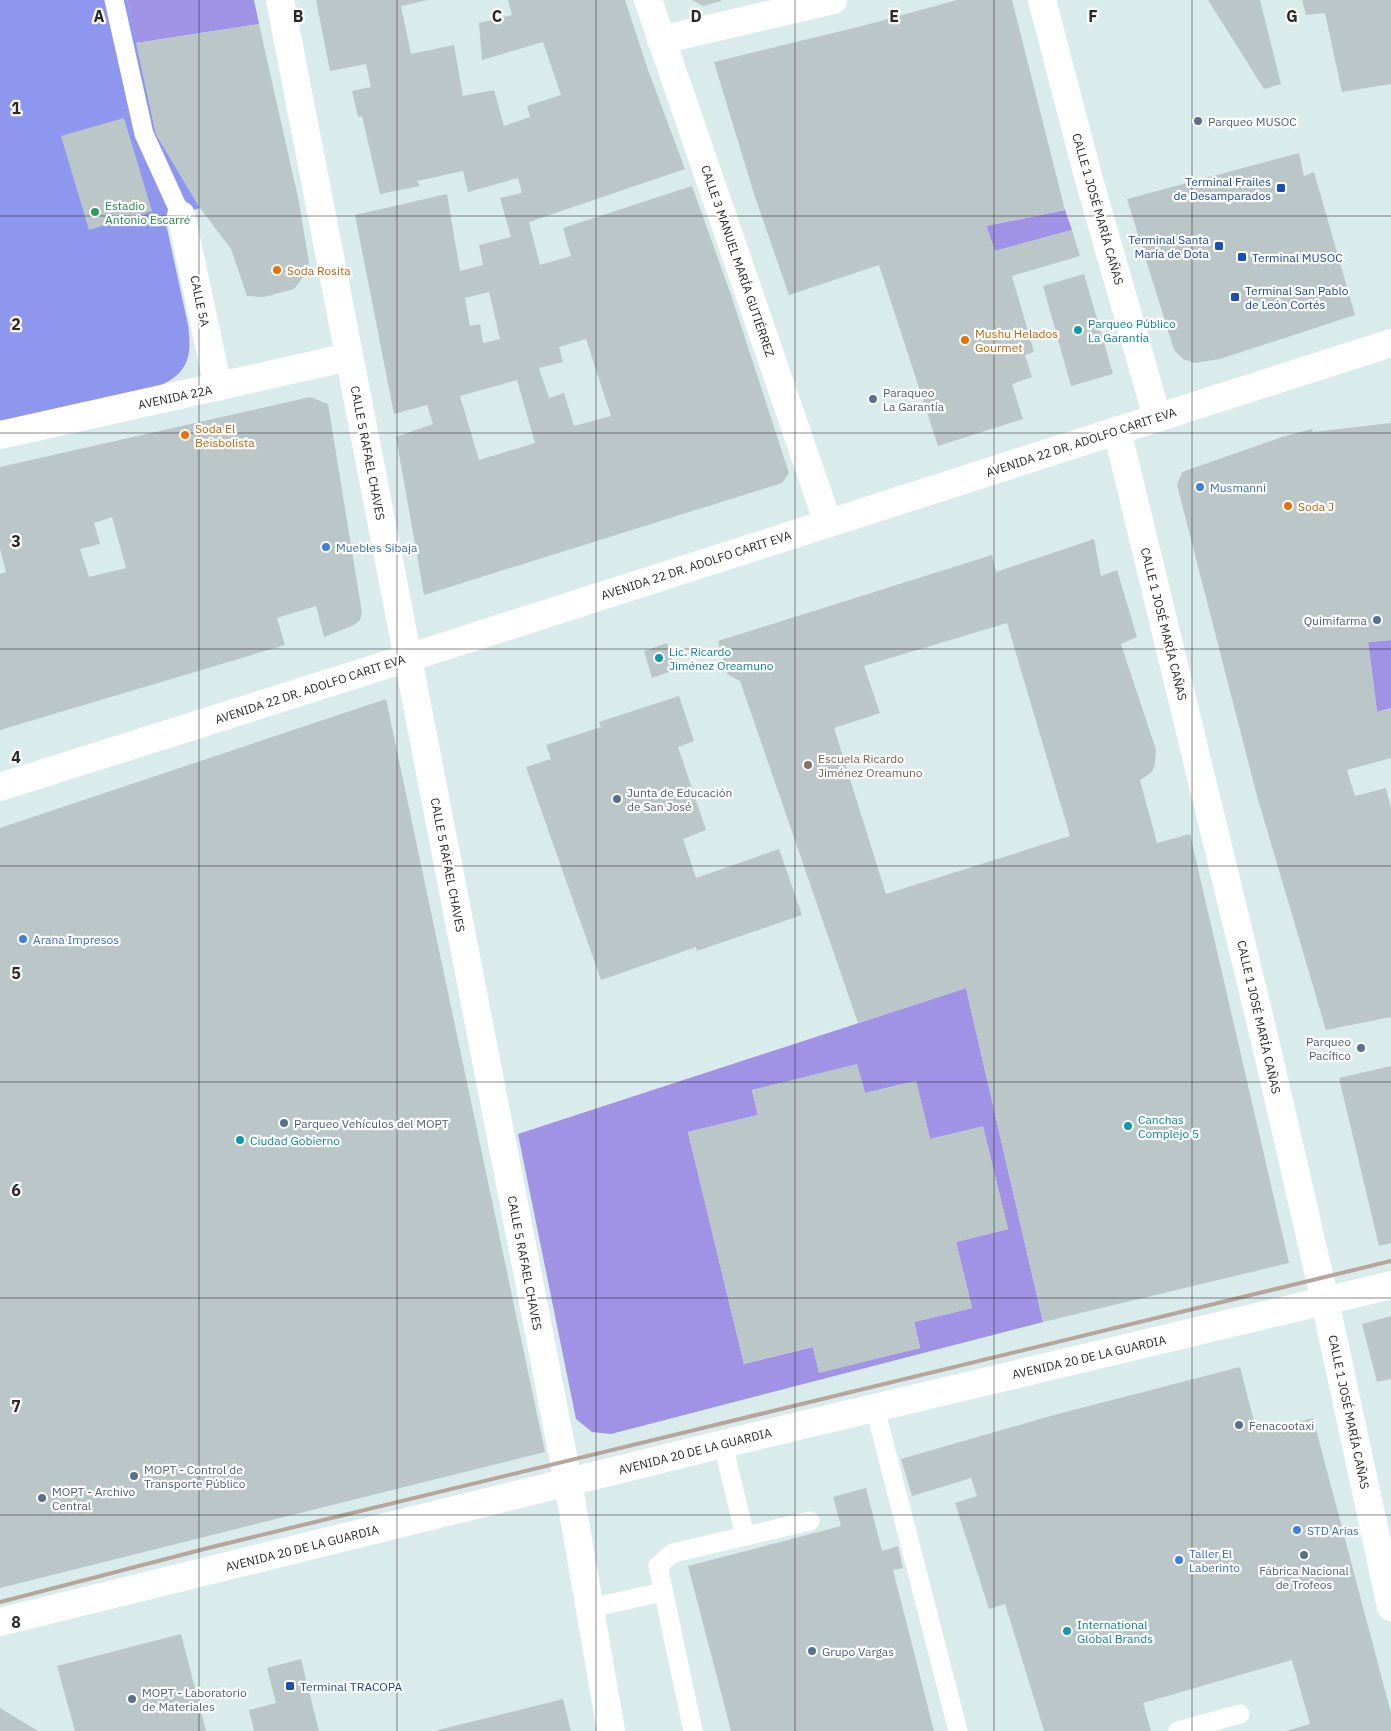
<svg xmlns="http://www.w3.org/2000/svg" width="1391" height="1731" font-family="'IBM Plex Sans',sans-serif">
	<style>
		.green { fill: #a093e6; fill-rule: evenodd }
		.pitch { fill: #8e96ee }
		.building { fill: #bac6c8; fill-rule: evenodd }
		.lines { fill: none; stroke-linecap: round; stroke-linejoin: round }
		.service { stroke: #fff; stroke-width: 19 }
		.minor { stroke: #fff; stroke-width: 28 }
		.tertiary { stroke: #fff; stroke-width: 28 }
		.secondary { stroke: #fff; stroke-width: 28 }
		.rail { stroke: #b5a59d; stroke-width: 4 }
		.grid { fill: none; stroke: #292929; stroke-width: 1; stroke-opacity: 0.55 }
		.service-dot { fill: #5c6f8a; stroke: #fff; stroke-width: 2 }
		.transit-dot { fill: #1a4fb4; stroke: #fff; stroke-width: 2 }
		.leisure-dot { fill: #2e9e5b; stroke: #fff; stroke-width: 2 }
		.food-dot { fill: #e8710a; stroke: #fff; stroke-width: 2 }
		.culture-dot { fill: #0f9aa8; stroke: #fff; stroke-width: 2 }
		.shop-dot { fill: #3f7fe0; stroke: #fff; stroke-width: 2 }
		.education-dot { fill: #8d6e63; stroke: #fff; stroke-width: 2 }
		.labels { text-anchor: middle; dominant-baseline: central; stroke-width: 4.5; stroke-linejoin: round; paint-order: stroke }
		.service-label { font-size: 12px; fill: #4e5e75; stroke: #fff; text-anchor: start }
		.transit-label { font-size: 12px; fill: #164399; stroke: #fff; text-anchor: start }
		.leisure-label { font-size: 12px; fill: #27864d; stroke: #fff; text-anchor: start }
		.street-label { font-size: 12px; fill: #292929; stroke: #fff }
		.food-label { font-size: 12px; fill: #c56008; stroke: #fff; text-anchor: start }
		.culture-label { font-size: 12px; fill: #0d838f; stroke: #fff; text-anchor: start }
		.shop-label { font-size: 12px; fill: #366cbe; stroke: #fff; text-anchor: start }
		.education-label { font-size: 12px; fill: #785e54; stroke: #fff; text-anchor: start }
		.grid-label { font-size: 16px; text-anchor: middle; font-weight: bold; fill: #292929; stroke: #fff; stroke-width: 4.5; stroke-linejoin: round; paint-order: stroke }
	</style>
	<rect width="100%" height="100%" fill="#daebec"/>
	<path class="green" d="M 127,0 L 254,0 L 259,24 L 136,43 Z
		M 1065,210 L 1072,230 L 995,251 L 986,226 Z
		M 1391,640 L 1391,708 L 1377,712 L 1368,642 Z
		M 966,988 L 1043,1322 L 611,1434 L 592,1432 L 576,1419 L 518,1134 ZM 857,1065 L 865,1093 L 916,1081 L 930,1139 L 983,1127 L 1008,1229 L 956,1242 L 972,1308 L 914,1322 L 920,1348 L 819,1372 L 813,1347 L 744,1364 L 688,1132 L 758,1115 L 752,1090 Z"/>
	<path class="pitch" d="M 0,0 L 127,0 L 156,134 L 200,208 L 165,219 L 188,325 C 193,361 186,376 152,389 L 0,421 Z"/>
	<path class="building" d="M 316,0 L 428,0 L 401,6 L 411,54 L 454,45 L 463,96 L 494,90 L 504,126 L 530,117 L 527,106 L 561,95 L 543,42 L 482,60 L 479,23 L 512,15 L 508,0 L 625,0 L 647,67 L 685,169 L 529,222 L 540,265 L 571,256 L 563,228 L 692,186 L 731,295 L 789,473 L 782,483 L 424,595 L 396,437 L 433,424 L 427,405 L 394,414 L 355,215 L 447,194 L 460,271 L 483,265 L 479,245 L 511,237 L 500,198 L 522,193 L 518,178 L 468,192 L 463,171 L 417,181 L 420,186 L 380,194 L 362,116 L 358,117 L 352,91 L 371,87 L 366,64 L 330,71 ZM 489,292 L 500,339 L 483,343 L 480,324 L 470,326 L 465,298 ZM 586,339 L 611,416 L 574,426 L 564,393 L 549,398 L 539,368 L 563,362 L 559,347 ZM 517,380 L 535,443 L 479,460 L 460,396 Z
		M 692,0 L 721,0 L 721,1 L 703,6 Z
		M 957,0 L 1012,0 L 1065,210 L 986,226 L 995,251 L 1072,230 L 1080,256 L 1012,276 L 1034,352 L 1025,355 L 1032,377 L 1012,384 L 1023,419 L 938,446 L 879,265 L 789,295 L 754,194 L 714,62 L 862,26 Z
		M 1208,0 L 1260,0 L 1281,84 L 1264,89 Z
		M 1302,0 L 1391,0 L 1391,84 L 1342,92 L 1325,13 L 1306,15 Z
		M 259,24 L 299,202 L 310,269 L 294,289 L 264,297 L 247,296 L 231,249 L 200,208 L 156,134 L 136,43 Z
		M 124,118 L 152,211 L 89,230 L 61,136 Z
		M 1299,153 L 1304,176 L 1314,172 L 1355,315 L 1220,359 L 1195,363 L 1183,359 L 1174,350 L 1127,199 Z
		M 1084,274 L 1113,374 L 1071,386 L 1043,286 Z
		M 310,397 L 328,404 L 362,613 L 360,620 L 354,625 L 324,637 L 316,606 L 277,618 L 285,645 L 0,730 L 0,574 L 6,572 L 0,549 L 0,467 ZM 112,517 L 126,568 L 89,577 L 80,549 L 100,544 L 94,523 Z
		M 1391,423 L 1391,640 L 1368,642 L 1377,712 L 1391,708 L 1391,758 L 1347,770 L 1355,796 L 1386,788 L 1391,808 L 1391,1017 L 1326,1030 L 1257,796 L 1177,485 L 1182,472 L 1282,437 L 1312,429 L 1313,432 Z
		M 1094,539 L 1101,576 L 1117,570 L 1137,637 L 1121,644 L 1156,750 L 1155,764 L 1152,772 L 1140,780 L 1157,843 L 1190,834 L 1289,1263 L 1043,1322 L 966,988 L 858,1023 L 740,681 L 727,674 L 718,641 L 992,555 L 996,572 ZM 1007,623 L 1070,836 L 886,894 L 834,728 L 880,713 L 864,666 Z
		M 667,643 L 675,670 L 652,678 L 644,651 Z
		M 679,696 L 694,741 L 678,747 L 706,830 L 683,839 L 696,878 L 779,849 L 802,915 L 697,951 L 696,947 L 601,980 L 526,767 L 551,759 L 546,745 L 601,727 L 599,722 Z
		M 386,699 L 545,1452 L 0,1588 L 0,828 Z
		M 857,1064 L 865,1093 L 916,1081 L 930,1139 L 983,1126 L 1008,1229 L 956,1242 L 972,1308 L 914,1322 L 920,1348 L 819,1373 L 813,1347 L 744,1364 L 688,1132 L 758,1115 L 752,1090 Z
		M 1391,1066 L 1391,1243 L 1379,1246 L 1339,1078 Z
		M 1391,1316 L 1391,1379 L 1377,1382 L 1362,1324 Z
		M 1240,1367 L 1257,1433 L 1313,1418 L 1391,1713 L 1391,1731 L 1286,1731 L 1310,1724 L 1292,1660 L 1143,1703 L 1151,1731 L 1044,1731 L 1005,1604 L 989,1609 L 955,1503 L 977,1496 L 971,1478 L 912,1496 L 901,1459 L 1054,1415 Z
		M 866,1488 L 882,1551 L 898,1546 L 903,1568 L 893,1570 L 934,1731 L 731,1731 L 688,1566 L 841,1526 L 833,1497 Z
		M 181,1634 L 206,1731 L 75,1731 L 57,1666 Z
		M 301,1659 L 319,1731 L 254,1731 L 249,1710 L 276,1703 L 267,1668 Z
		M 563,1699 L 571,1731 L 438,1731 L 438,1730 Z
		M 0,1708 L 38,1731 L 0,1731 Z"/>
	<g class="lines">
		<path class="service" d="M 114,0 L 144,134 L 181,215
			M 875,1408 L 958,1731
			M 723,1444 L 745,1536
			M 590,1608 L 663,1592
			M 693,1731 L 658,1566 L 673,1553 L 810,1521
			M 1178,1731 L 1240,1714"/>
		<path class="minor" d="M 280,0 L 568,1482 L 611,1731
			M 648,0 L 828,523
			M 1042,0 L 1088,176 L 1157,417
			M 661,40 L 833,0
			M 181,215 L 218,387
			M 1117,430 L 1267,1049 L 1325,1301
			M 0,435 L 349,357
			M 0,787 L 408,658 L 1391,343"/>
		<path class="tertiary" d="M 1325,1301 L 1391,1607"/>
		<path class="secondary" d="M 0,1622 L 723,1444 L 1391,1285"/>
		<path class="rail" d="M 0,1602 L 212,1547 L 1391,1261"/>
	</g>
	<path class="grid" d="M 199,0 L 199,1731M 397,0 L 397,1731M 596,0 L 596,1731M 795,0 L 795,1731M 994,0 L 994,1731M 1192,0 L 1192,1731M 0,216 L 1391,216M 0,433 L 1391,433M 0,649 L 1391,649M 0,866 L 1391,866M 0,1082 L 1391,1082M 0,1298 L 1391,1298M 0,1515 L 1391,1515"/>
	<g class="service-dot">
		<circle cx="1198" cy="121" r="5"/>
		<circle cx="873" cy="399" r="5"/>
		<circle cx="1377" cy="620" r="5"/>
		<circle cx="617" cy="799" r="5"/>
		<circle cx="1361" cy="1048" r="5"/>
		<circle cx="284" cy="1123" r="5"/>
		<circle cx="1239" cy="1425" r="5"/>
		<circle cx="134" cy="1476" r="5"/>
		<circle cx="42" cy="1498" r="5"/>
		<circle cx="1304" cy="1555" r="5"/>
		<circle cx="812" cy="1651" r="5"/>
		<circle cx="132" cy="1699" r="5"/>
	</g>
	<g class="transit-dot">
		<rect x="1276" y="183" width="10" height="10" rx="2.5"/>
		<rect x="1214" y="241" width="10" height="10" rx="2.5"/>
		<rect x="1237" y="252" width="10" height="10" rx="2.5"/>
		<rect x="1230" y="292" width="10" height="10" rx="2.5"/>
		<rect x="285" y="1681" width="10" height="10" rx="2.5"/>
	</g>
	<circle class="leisure-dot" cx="95" cy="212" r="5"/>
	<g class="food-dot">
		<circle cx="277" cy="270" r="5"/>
		<circle cx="965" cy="340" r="5"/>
		<circle cx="185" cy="435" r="5"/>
		<circle cx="1288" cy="506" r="5"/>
	</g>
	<g class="culture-dot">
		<circle cx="1078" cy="330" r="5"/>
		<circle cx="659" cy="658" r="5"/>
		<circle cx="1128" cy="1126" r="5"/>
		<circle cx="240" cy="1140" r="5"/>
		<circle cx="1067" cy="1631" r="5"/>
	</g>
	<g class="shop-dot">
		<circle cx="1200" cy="487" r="5"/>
		<circle cx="326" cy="547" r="5"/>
		<circle cx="23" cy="939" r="5"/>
		<circle cx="1297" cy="1530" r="5"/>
		<circle cx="1179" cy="1560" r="5"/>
	</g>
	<circle class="education-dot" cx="808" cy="765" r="5"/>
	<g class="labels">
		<g class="service-label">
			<text x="1208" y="121">Parqueo MUSOC</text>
			<text x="883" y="392">Paraqueo<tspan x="883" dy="14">La Garantía</tspan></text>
			<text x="1367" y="620" text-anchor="end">Quimifarma</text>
			<text x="627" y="792">Junta de Educación<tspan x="627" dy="14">de San José</tspan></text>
			<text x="1351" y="1041" text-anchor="end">Parqueo<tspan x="1351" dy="14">Pacífico</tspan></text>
			<text x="294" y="1123">Parqueo Vehículos del MOPT</text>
			<text x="1249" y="1425">Fenacootaxi</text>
			<text x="144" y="1469">MOPT - Control de<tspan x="144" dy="14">Transporte Público</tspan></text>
			<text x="52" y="1491">MOPT - Archivo<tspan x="52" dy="14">Central</tspan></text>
			<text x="1304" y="1570" text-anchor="middle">Fábrica Nacional<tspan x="1304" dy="14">de Trofeos</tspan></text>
			<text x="822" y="1651">Grupo Vargas</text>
			<text x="142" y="1692">MOPT - Laboratorio<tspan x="142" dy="14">de Materiales</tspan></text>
		</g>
		<g class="transit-label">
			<text x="1271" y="181" text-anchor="end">Terminal Frailes<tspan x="1271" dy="14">de Desamparados</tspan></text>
			<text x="1209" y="239" text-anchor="end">Terminal Santa<tspan x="1209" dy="14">María de Dota</tspan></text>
			<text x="1252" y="257">Terminal MUSOC</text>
			<text x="1245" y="290">Terminal San Pablo<tspan x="1245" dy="14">de León Cortés</tspan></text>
			<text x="300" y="1686">Terminal TRACOPA</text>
		</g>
		<g class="leisure-label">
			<text x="105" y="205">Estadio<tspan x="105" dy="14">Antonio Escarré</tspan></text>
		</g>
		<g class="street-label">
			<text transform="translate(1098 209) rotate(74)">CALLE 1 JOSÉ MARÍA CAÑAS</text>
			<text transform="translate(738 261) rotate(71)">CALLE 3 MANUEL MARÍA GUTIÉRREZ</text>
			<text transform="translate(200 301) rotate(78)">CALLE 5A</text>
			<text transform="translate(175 397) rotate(-12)">AVENIDA 22A</text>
			<text transform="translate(1081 442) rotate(-18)">AVENIDA 22 DR. ADOLFO CARIT EVA</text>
			<text transform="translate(368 453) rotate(79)">CALLE 5 RAFAEL CHAVES</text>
			<text transform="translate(696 565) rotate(-18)">AVENIDA 22 DR. ADOLFO CARIT EVA</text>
			<text transform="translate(1164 624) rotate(76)">CALLE 1 JOSÉ MARÍA CAÑAS</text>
			<text transform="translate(310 689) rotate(-18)">AVENIDA 22 DR. ADOLFO CARIT EVA</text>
			<text transform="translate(448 865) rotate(79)">CALLE 5 RAFAEL CHAVES</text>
			<text transform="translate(1259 1017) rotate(77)">CALLE 1 JOSÉ MARÍA CAÑAS</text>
			<text transform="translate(525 1263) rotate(79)">CALLE 5 RAFAEL CHAVES</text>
			<text transform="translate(1089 1357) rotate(-13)">AVENIDA 20 DE LA GUARDIA</text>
			<text transform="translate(1349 1412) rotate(78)">CALLE 1 JOSÉ MARÍA CAÑAS</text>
			<text transform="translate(695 1451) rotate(-14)">AVENIDA 20 DE LA GUARDIA</text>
			<text transform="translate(302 1548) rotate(-14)">AVENIDA 20 DE LA GUARDIA</text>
		</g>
		<g class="food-label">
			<text x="287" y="270">Soda Rosita</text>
			<text x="975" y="333">Mushu Helados<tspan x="975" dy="14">Gourmet</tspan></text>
			<text x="195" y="428">Soda El<tspan x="195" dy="14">Beisbolista</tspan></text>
			<text x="1298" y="506">Soda J</text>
		</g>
		<g class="culture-label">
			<text x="1088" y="323">Parqueo Público<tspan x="1088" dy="14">La Garantía</tspan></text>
			<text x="669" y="651">Lic. Ricardo<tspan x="669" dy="14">Jiménez Oreamuno</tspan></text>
			<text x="1138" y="1119">Canchas<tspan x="1138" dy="14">Complejo 5</tspan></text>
			<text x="250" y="1140">Ciudad Gobierno</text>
			<text x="1077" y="1624">International<tspan x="1077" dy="14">Global Brands</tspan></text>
		</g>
		<g class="shop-label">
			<text x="1210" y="487">Musmanni</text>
			<text x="336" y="547">Muebles Sibaja</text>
			<text x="33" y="939">Arana Impresos</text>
			<text x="1307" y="1530">STD Arias</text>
			<text x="1189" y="1553">Taller El<tspan x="1189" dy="14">Laberinto</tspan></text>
		</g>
		<g class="education-label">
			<text x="818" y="758">Escuela Ricardo<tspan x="818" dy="14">Jiménez Oreamuno</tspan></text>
		</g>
	</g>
	<g class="grid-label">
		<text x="99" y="22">A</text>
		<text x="298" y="22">B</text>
		<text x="497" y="22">C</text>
		<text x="696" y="22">D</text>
		<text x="894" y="22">E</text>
		<text x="1093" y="22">F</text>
		<text x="1292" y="22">G</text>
		<text x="16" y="114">1</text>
		<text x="16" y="330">2</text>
		<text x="16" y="547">3</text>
		<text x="16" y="763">4</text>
		<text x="16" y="979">5</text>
		<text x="16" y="1196">6</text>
		<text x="16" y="1412">7</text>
		<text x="16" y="1628">8</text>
	</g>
</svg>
